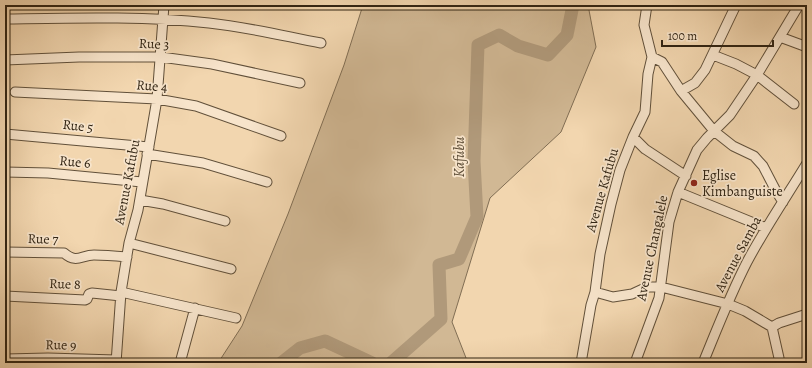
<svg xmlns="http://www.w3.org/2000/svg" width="812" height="368" font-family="Alegreya,serif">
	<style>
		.green { fill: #d1b894; stroke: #816e54 }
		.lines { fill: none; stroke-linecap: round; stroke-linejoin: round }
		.river { stroke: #b0997a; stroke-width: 13 }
		.minor-casing { stroke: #61503a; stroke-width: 11 }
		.minor { stroke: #f7e4cb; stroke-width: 9 }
		.poi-dot { fill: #8f2418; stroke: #f7e4cb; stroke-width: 1.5 }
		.labels { text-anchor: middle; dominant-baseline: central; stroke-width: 3.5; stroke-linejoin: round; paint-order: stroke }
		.street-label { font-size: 14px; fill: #312413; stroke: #f7e4cb }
		.poi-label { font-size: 14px; fill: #312413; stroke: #f7e4cb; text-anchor: start }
		.water-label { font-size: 15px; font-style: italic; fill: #5d4d37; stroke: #f7e4cb }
	</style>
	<rect width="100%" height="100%" fill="#f2d6af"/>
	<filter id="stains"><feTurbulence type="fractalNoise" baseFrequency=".005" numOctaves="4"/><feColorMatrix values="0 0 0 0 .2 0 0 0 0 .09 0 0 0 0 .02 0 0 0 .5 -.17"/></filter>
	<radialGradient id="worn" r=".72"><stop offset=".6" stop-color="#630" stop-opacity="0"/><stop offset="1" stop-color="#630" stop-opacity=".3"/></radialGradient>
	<path class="green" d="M 363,5 L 588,5 L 596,47 L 561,132 L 490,198 L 452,322 L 468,363 L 218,363 L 242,326 L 288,214 L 344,65 Z"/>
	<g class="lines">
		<path class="river" d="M 281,363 L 300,348 L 325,341 L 372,363
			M 391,363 L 441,319 L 439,265 L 459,259 L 477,217 L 474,161 L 478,45 L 499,35 L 518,46 L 548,55 L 567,35 L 573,5"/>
		<defs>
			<path id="minor" d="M 5,19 C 73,18 142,16 209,23 C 247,27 284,36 321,43
				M 780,37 L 807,47
				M 713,55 L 736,64 L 757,75 L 794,104
				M 652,57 L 662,62 L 681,91 L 714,131 L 733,146 L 754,156 L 763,166 L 776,191 L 783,202
				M 5,60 L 79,57 L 161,57 L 212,64 L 300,83
				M 681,91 L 695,83 L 705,70 L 736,5
				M 15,92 L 157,99 L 196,106 L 281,136
				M 5,134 L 149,147
				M 633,137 L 645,149 L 686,176
				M 147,154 L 203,163 L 267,182
				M 5,172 L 48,173 L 142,182
				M 678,192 L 766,228
				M 140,200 L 163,204 L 225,221
				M 129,243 L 231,269
				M 5,252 L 64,253 C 77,264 81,255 94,255 C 105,255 116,256 127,257
				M 121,292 L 236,318
				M 595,292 L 613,297 L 632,294 L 647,287 L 661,287 L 728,304 L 745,311 L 772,327 L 779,358 L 779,363
				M 5,296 L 85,300 L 87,299 L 89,294 L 92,293 L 121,296
				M 772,327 L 779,323 L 807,314
				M 5,359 L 48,358 L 116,360
				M 116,363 L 121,292 L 129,243 L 138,210 L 157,99 L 164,5
				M 180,363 L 195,308
				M 581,363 L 591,305 L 595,292 L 600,254 L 611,204 L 620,170 L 633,137 L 645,112 L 648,74 L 652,57 L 644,25 L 647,5
				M 635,363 L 659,298 L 669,222 L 678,192 L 697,150 L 707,138 L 730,115 L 757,75 L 799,5
				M 703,363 C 717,329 730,295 747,262 C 765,228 787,196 807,163"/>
		</defs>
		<use href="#minor" class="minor-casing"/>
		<use href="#minor" class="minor"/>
	</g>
	<circle class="poi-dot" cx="694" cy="183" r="4"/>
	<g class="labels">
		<g class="street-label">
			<text transform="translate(154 44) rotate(3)">Rue 3</text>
			<text transform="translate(152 86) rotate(5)">Rue 4</text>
			<text transform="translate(78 126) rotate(6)">Rue 5</text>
			<text transform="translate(75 162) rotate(5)">Rue 6</text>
			<text transform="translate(127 182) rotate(-79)">Avenue Kafubu</text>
			<text transform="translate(602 190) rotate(-74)">Avenue Kafubu</text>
			<text transform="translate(43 239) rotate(2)">Rue 7</text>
			<text transform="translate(652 248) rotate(-78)">Avenue Changalele</text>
			<text transform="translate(738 254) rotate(-62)">Avenue Samba</text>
			<text transform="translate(65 284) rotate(2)">Rue 8</text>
			<text transform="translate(61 345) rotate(1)">Rue 9</text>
		</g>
		<g class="poi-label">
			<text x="702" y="175">Eglise<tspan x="702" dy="16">Kimbanguiste</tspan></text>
		</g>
		<g class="water-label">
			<text transform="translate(459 157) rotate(-90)">Kafubu</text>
		</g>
	</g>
	<rect width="812" height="368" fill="none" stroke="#f2d6af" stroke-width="20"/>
	<rect x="6" y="6" width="800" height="356" fill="none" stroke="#312413" stroke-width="2"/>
	<rect x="10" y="10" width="792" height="348" fill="none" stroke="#312413"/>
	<path d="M662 40v6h111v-6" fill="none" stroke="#312413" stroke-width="2"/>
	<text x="668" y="40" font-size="12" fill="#312413" stroke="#f7e4cb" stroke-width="3" paint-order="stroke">100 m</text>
	<rect width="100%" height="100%" filter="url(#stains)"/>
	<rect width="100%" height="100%" fill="url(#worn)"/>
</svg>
